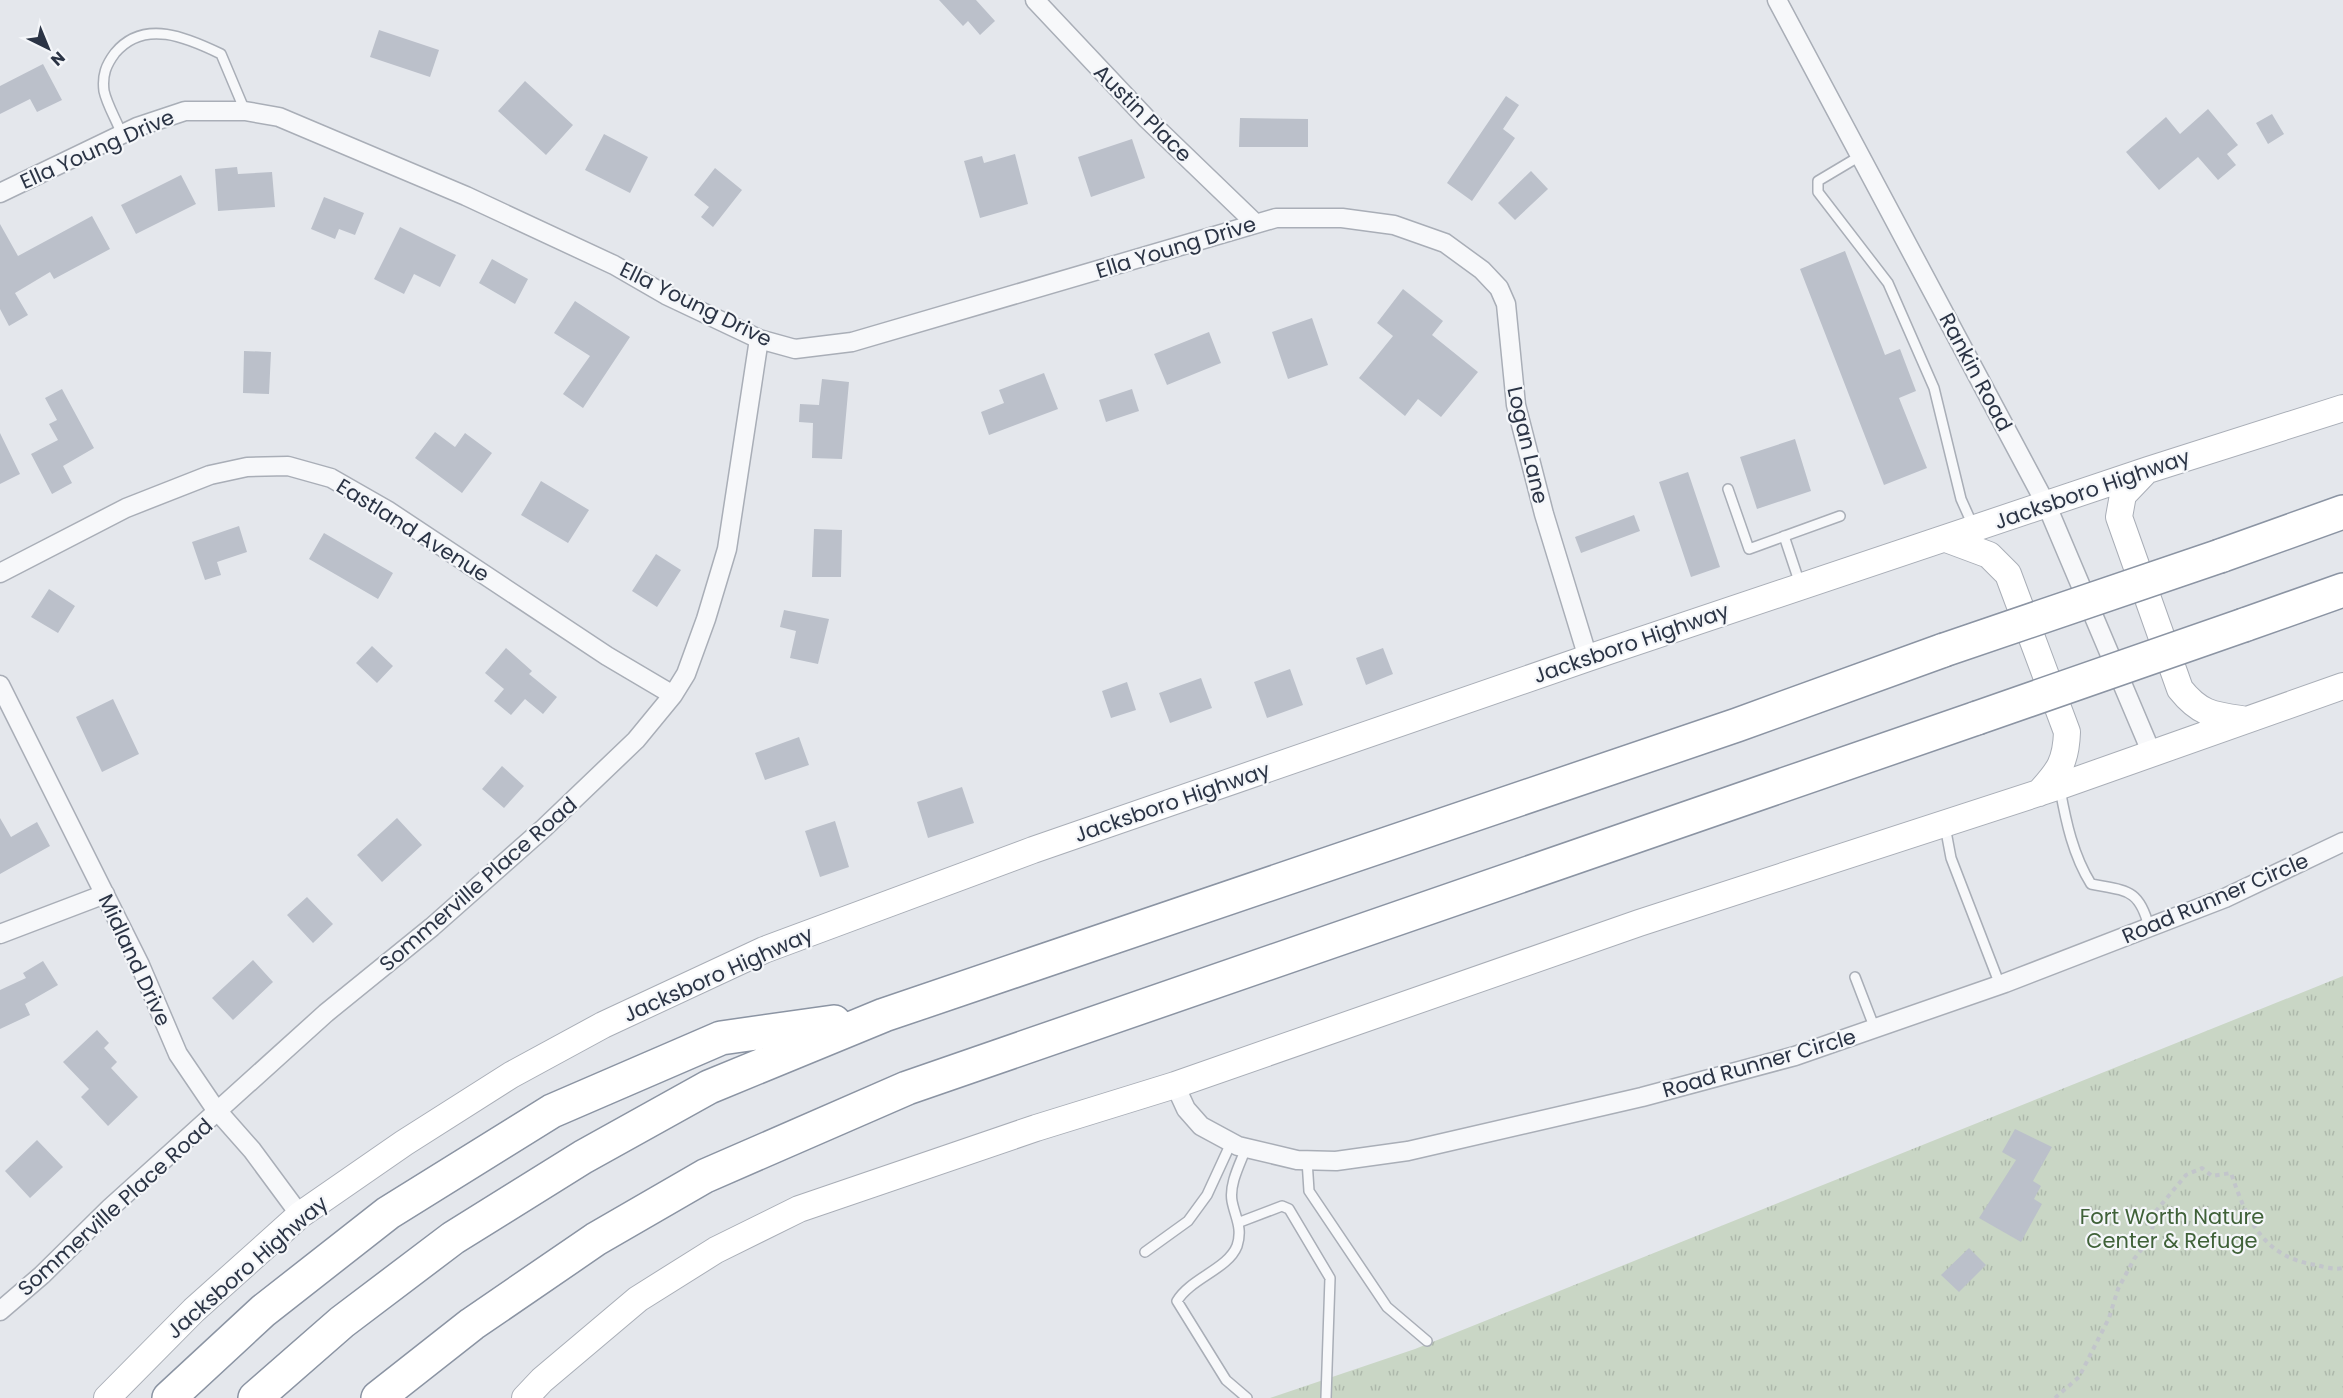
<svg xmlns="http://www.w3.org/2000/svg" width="2343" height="1398" font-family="Poppins,sans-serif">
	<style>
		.grass { fill: url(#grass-tufts) }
		.building { fill: #bbc0ca }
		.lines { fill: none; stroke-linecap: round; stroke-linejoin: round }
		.service-casing { stroke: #a9aeb7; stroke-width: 12 }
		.minor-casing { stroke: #a9aeb7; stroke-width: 21 }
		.secondary-casing { stroke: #a9aeb7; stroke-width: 28 }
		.motorway-casing { stroke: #8b94a3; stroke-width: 36 }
		.path { stroke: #c2c5cb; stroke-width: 4; stroke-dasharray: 4.5 4.5; stroke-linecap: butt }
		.service { stroke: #f7f8fa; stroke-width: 9 }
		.minor { stroke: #f7f8fa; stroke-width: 18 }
		.secondary { stroke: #fff; stroke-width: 26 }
		.motorway { stroke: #fff; stroke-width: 33 }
		.motorway-bridge-casing { stroke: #8b94a3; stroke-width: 36; stroke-linecap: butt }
		.motorway-bridge { stroke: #fff; stroke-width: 33 }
		.labels { text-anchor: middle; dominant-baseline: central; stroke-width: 4.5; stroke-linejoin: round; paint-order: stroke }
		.street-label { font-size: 21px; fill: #2b3445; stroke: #f4f6f9 }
		.park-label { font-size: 21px; fill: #3f6138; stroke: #f4f6f9 }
	</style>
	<defs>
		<pattern id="grass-tufts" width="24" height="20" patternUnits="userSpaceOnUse" patternTransform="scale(1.5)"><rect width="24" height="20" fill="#c9d6c5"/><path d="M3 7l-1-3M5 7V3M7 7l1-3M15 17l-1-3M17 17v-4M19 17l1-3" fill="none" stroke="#adb8ab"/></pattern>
	</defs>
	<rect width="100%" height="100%" fill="#e4e7ec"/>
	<path class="grass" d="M 2343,976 L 2343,1398 L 1270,1398 L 1415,1349 Z"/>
	<path class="building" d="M 939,0 L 976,0 L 995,21 L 980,35 L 968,21 L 963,26 Z
		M 379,30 L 439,50 L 430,77 L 370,57 Z
		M 43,64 L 62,100 L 37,112 L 30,99 L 0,114 L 0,86 Z
		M 525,81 L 573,125 L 546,155 L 498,111 Z
		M 1506,96 L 1519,105 L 1503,129 L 1515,138 L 1472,201 L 1447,183 Z
		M 2208,109 L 2238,145 L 2227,154 L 2236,165 L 2218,180 L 2198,157 L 2159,190 L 2126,152 L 2166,117 L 2180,134 Z
		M 2272,114 L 2284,134 L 2268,144 L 2256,123 Z
		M 1240,118 L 1308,119 L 1308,147 L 1239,147 Z
		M 604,134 L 648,157 L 630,193 L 585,170 Z
		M 1132,139 L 1145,178 L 1091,197 L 1078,157 Z
		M 1015,154 L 1028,204 L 980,218 L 964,161 L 982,156 L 984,163 Z
		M 237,167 L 238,174 L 272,172 L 275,207 L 218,211 L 215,169 Z
		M 715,168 L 742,190 L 713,227 L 701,217 L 709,207 L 694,195 Z
		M 1531,171 L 1548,189 L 1515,220 L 1498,203 Z
		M 181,175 L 196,204 L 136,234 L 121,205 Z
		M 324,197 L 364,213 L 355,235 L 339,229 L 335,239 L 311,229 Z
		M 92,216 L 110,249 L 54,279 L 50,272 L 15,293 L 28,315 L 9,326 L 0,309 L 0,224 L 18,256 Z
		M 400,227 L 456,255 L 440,287 L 414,274 L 404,294 L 374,279 Z
		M 1845,251 L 1885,355 L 1900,349 L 1916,391 L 1899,398 L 1927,468 L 1884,485 L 1800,269 Z
		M 492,259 L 528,279 L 515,304 L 479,283 Z
		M 1403,289 L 1443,321 L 1432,335 L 1478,372 L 1441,417 L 1418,399 L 1405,416 L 1359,378 L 1393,336 L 1377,323 Z
		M 575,301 L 630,337 L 583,408 L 563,394 L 590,356 L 554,333 Z
		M 1312,318 L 1328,365 L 1288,379 L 1272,332 Z
		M 1209,332 L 1221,363 L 1167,385 L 1154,354 Z
		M 244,351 L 271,352 L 269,394 L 243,393 Z
		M 1044,373 L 1058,409 L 989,435 L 981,412 L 1004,403 L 999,390 Z
		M 822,379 L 849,382 L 842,459 L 812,458 L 813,423 L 799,422 L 800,404 L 819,405 Z
		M 62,389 L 94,448 L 63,466 L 72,483 L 52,494 L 31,454 L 58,440 L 49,424 L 57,420 L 45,398 Z
		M 1132,389 L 1139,411 L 1106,422 L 1099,400 Z
		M 435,432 L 455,447 L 465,433 L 492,453 L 462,493 L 415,458 Z
		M 0,433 L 20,474 L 0,484 Z
		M 1795,439 L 1811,491 L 1757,509 L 1740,457 Z
		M 1688,472 L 1720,567 L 1691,577 L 1659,482 Z
		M 541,481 L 589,510 L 568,543 L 521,515 Z
		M 1634,515 L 1640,531 L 1581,553 L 1575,537 Z
		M 239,526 L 247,552 L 217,562 L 221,575 L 205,580 L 192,542 Z
		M 814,529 L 842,530 L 841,577 L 812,577 Z
		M 324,533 L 393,573 L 378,599 L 309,559 Z
		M 656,554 L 681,570 L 657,607 L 632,591 Z
		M 49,589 L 75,606 L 58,633 L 31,617 Z
		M 784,610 L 829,619 L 818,664 L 790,658 L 796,631 L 780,627 Z
		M 372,646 L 393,666 L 377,683 L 356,663 Z
		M 506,648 L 532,671 L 529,674 L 557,697 L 543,714 L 525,699 L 511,715 L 494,701 L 504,689 L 485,673 Z
		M 1383,648 L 1393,674 L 1366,685 L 1356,658 Z
		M 1290,669 L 1303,705 L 1267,718 L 1254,682 Z
		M 1201,678 L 1212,708 L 1170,723 L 1159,693 Z
		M 1127,682 L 1136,710 L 1111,718 L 1102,691 Z
		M 113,699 L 139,754 L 102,772 L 76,717 Z
		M 799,737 L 809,765 L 765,780 L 755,753 Z
		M 502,766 L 524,786 L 504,808 L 482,789 Z
		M 962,787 L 974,823 L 928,838 L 917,802 Z
		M 0,818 L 11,837 L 37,822 L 50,846 L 0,874 Z
		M 397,818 L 422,845 L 382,882 L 357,855 Z
		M 835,821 L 849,867 L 820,877 L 805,831 Z
		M 307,897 L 333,924 L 313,943 L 287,915 Z
		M 253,960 L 273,982 L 233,1020 L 212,998 Z
		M 43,961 L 58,985 L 25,1004 L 30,1015 L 0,1029 L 0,990 L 26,978 L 23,973 Z
		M 97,1030 L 109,1043 L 104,1048 L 117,1062 L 111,1068 L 138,1097 L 108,1126 L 81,1097 L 89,1089 L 63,1062 Z
		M 2015,1129 L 2052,1147 L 2033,1181 L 2041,1186 L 2034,1199 L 2042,1204 L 2021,1242 L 1979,1218 L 2016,1160 L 2002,1152 Z
		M 37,1140 L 63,1167 L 30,1198 L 5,1171 Z
		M 1969,1248 L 1986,1265 L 1959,1292 L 1941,1275 Z"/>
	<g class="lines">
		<defs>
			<path id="service" d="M 122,135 C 117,121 107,105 104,91 C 102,75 106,65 115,53 C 144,18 188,38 221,54 L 245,111
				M 1860,156 L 1818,181 L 1818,192 L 1888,283 L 1934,388 L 1961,499 L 1974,528
				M 1728,489 L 1749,549 L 1840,516
				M 1784,536 L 1800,584
				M 2060,789 C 2066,822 2073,855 2091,884 C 2126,891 2139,888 2149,927
				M 1945,826 L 1951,858 L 2000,985
				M 1855,977 L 1875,1029
				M 1246,1148 C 1240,1164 1229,1184 1232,1201 C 1235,1217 1243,1228 1237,1246 C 1228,1269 1191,1278 1177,1301 L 1226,1380 L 1247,1398
				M 1307,1160 L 1309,1191 L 1387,1307 L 1427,1341
				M 1240,1222 L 1282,1206 L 1289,1209 L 1330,1278 L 1326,1398
				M 1145,1252 L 1188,1221 L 1207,1195 L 1231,1143"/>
			<path id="minor" d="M 1035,0 L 1147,119 L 1255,223
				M 1777,0 L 2047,506 L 2152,754
				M 0,193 L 137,127 L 185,111 L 245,111 L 279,117 L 466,196 L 614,265 L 666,295 L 759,339 L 795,349 L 852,342 L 1276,218 L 1342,218 L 1394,225 L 1445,243 L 1482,270 L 1499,288 L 1506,304 L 1516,405 L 1544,514 L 1588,658
				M 0,573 L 126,508 L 210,475 L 247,467 L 288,466 L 331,478 L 387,510 L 607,656 L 673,695
				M 0,685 L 140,965 L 178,1054 L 214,1107 L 252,1150 L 300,1215
				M 0,934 L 105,894
				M 1175,1085 L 1186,1109 L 1201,1126 L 1238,1146 L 1297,1160 L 1336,1161 L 1408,1151 L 1642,1097 L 1795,1056 L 2005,983 L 2225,898 L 2343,842
				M 0,1311 L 42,1275 L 110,1208 L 326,1013 L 432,927 L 544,828 L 636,740 L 673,695 L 686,674 L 706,619 L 727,549 L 759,339"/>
			<path id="secondary" d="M 2145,472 L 2123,495 L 2119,517 L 2180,689 C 2199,713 2212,715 2241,719
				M 1946,539 L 1989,555 L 2008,574 L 2067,732 C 2066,762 2059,771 2039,793
				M 107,1398 L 194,1310 L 300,1215 L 404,1143 L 511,1075 L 603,1025 L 764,950 L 1033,850 L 1588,658 L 2148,470 L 2343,408
				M 525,1398 L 542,1380 L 638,1299 L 716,1250 L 799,1209 L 1036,1128 L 1175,1085 L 1639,923 L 2060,786 L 2343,686"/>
			<path id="motorway" d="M 2220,556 L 2343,512
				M 2244,625 L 2343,590
				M 169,1398 L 263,1311 L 388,1213 L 552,1111 L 721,1038 L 834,1022
				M 255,1398 L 342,1322 L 453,1238 L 583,1157 L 709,1087 L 884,1015 L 1737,725 L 1944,650
				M 378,1398 L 472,1324 L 596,1239 L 705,1176 L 907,1088 L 1977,718"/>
		</defs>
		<use href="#service" class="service-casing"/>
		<use href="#minor" class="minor-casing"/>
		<use href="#secondary" class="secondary-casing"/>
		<use href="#motorway" class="motorway-casing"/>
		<path class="path" d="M 2055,1398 L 2079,1377 L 2109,1318 L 2118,1289 L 2134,1259 L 2150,1239 L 2156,1211 L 2186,1175 L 2202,1168 L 2212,1176 L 2231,1173 C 2247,1220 2263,1257 2316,1265 C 2324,1267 2335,1270 2343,1268"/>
		<use href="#service" class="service"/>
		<use href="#minor" class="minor"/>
		<use href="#secondary" class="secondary"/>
		<use href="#motorway" class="motorway"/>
		<defs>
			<path id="motorway-bridge" d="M 1944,650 L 2220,556
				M 1977,718 L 2244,625"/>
		</defs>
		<use href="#motorway-bridge" class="motorway-bridge-casing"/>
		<use href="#motorway-bridge" class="motorway-bridge"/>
	</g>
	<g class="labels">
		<g class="street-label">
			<text transform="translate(1143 113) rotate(45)">Austin Place</text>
			<text transform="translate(97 149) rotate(-24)">Ella Young Drive</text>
			<text transform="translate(1176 247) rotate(-17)">Ella Young Drive</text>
			<text transform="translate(696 304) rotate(26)">Ella Young Drive</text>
			<text transform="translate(1976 372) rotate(62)">Rankin Road</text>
			<text transform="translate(1528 445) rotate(77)">Logan Lane</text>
			<text transform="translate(2092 489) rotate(-19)">Jacksboro Highway</text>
			<text transform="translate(413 530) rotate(32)">Eastland Avenue</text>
			<text transform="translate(1631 643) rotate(-19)">Jacksboro Highway</text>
			<text transform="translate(1172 802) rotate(-19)">Jacksboro Highway</text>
			<text transform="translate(478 884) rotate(-41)">Sommerville Place Road</text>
			<text transform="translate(2215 898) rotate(-23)">Road Runner Circle</text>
			<text transform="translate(135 960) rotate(65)">Midland Drive</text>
			<text transform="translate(718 974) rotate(-24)">Jacksboro Highway</text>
			<text transform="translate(1759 1063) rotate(-16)">Road Runner Circle</text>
			<text transform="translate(115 1207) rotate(-42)">Sommerville Place Road</text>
			<text transform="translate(247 1267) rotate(-41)">Jacksboro Highway</text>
		</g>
		<g class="park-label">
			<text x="2172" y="1216">Fort Worth Nature<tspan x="2172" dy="24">Center &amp; Refuge</tspan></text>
		</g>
	</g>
	<g transform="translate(48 48) rotate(137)" stroke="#f4f6f9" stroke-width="4.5" paint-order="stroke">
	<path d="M0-4.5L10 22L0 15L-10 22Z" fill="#2b3445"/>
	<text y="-9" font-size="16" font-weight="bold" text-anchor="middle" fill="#2b3445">N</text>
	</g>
</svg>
